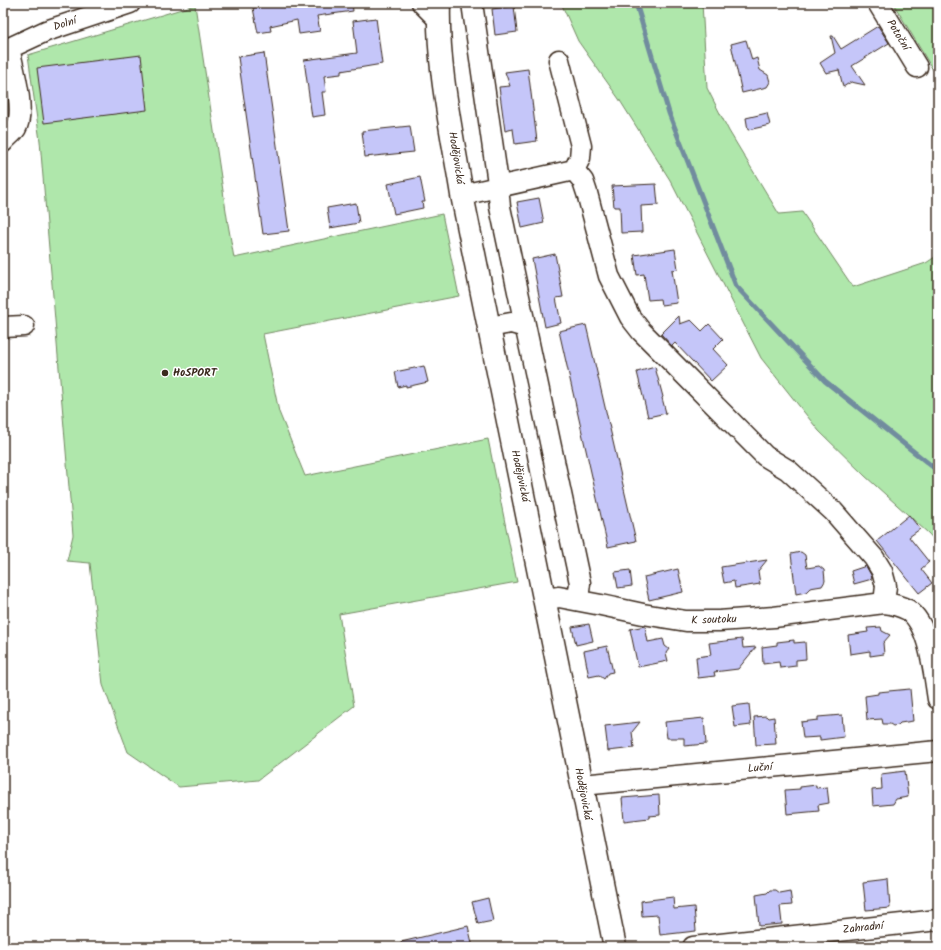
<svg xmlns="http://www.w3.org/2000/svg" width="941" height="950" font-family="Kalam,sans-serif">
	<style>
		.green { fill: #afe7ab; stroke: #758864 }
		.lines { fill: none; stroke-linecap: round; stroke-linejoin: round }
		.stream { stroke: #718c9e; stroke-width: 5 }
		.building { fill: #c5c6f9; stroke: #3b2a1e }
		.street-casing { stroke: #3b2a1e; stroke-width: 23 }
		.secondary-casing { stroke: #3b2a1e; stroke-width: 25 }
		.street { stroke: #fff; stroke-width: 20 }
		.secondary { stroke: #fff; stroke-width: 22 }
		.poi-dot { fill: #3b2a1e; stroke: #fff; stroke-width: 1.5 }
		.labels { text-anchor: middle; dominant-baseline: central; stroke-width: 3; stroke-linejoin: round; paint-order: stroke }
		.street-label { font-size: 11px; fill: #3b2a1e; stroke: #fff }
		.poi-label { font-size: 11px; font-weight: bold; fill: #3b2a1e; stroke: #fff; text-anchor: start }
	</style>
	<rect width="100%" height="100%" fill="#fff"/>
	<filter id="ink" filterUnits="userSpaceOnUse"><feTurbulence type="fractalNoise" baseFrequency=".025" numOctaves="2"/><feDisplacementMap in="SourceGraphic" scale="8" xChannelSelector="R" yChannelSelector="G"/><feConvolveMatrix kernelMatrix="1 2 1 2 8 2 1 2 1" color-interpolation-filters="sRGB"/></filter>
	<g filter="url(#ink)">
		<path class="green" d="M 561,3 L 702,3 L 707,88 L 729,131 L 779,214 L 802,212 L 853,287 L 926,263 L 938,255 L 938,544 L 928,533 L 865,476 L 819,431 L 761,358 L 670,180 L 619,99 L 578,41 Z
			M 893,3 L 938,3 L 938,78 L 936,75 Z
			M 195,5 L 228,224 L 234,258 L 442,214 L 459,296 L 263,334 L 279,412 L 305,476 L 488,439 L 517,582 L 339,614 L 354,706 L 258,780 L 179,787 L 128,752 L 103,685 L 90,563 L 67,561 L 73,535 L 40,141 L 28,55 Z"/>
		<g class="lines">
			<path class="stream" d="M 636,3 L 669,113 L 736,286 L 825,381 L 938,471"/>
		</g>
		<path class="building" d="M 277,3 L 352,3 L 353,11 L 317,16 L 320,31 L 299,34 L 297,20 L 270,26 L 271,31 L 258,33 L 253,8 Z
			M 514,6 L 517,32 L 495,35 L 492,9 Z
			M 376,18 L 382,64 L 341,71 L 341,74 L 324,76 L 326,92 L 322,92 L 325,115 L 312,117 L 304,60 L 357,53 L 353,21 Z
			M 878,26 L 889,43 L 852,66 L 865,85 L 851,82 L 843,87 L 839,70 L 826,73 L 820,63 L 835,53 L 831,36 L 833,36 L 841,49 Z
			M 746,40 L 752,60 L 757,58 L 760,70 L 768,75 L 770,82 L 767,87 L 742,93 L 731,44 Z
			M 264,53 L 289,231 L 263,234 L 238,57 Z
			M 141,55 L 147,110 L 44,123 L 37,68 Z
			M 528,69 L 537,141 L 515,144 L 513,129 L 505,131 L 499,87 L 510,86 L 505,72 Z
			M 767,113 L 770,125 L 748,130 L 746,118 Z
			M 410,126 L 414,152 L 365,157 L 362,131 Z
			M 420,177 L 425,202 L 422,202 L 423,208 L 394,214 L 388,184 Z
			M 656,184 L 658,205 L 641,206 L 642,232 L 621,233 L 620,207 L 614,207 L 612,186 Z
			M 539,198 L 544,223 L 522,228 L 517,202 Z
			M 356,203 L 359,223 L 330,228 L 327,208 Z
			M 675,249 L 678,269 L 672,270 L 677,303 L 661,305 L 660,299 L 648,300 L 644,274 L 637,275 L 634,255 Z
			M 555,254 L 563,297 L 556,298 L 561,323 L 545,327 L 532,259 Z
			M 679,316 L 680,324 L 691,320 L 702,331 L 709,324 L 723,339 L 713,349 L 728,365 L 711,381 L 675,343 L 672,346 L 661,334 Z
			M 586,325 L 636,541 L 608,547 L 559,331 Z
			M 424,366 L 428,382 L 406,387 L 406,385 L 398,387 L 395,372 Z
			M 655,367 L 663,397 L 662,398 L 666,413 L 648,417 L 637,372 Z
			M 909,515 L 920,529 L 909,537 L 929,562 L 921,569 L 932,583 L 919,593 L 877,541 Z
			M 801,552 L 805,555 L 807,568 L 819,566 L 824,570 L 825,581 L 822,586 L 810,588 L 806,592 L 796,594 L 791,554 Z
			M 767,560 L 758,571 L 760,584 L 735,588 L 734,581 L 724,583 L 721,567 Z
			M 866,566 L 871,575 L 872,579 L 854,584 L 851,571 Z
			M 678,569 L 683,592 L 649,600 L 644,577 Z
			M 630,570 L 632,586 L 618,588 L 615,572 Z
			M 589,624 L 593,641 L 576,645 L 572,627 Z
			M 645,626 L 648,642 L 663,639 L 665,646 L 669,649 L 666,653 L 668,661 L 638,667 L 630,629 Z
			M 881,627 L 882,631 L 890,635 L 883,643 L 884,654 L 870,656 L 870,651 L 850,654 L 848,635 L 868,632 L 867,628 Z
			M 742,639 L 743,648 L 756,647 L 738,669 L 714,672 L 715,676 L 698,678 L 696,657 L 711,655 L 709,643 Z
			M 794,640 L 794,643 L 805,642 L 806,659 L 796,660 L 796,666 L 780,668 L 779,662 L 763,664 L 762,647 L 777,645 L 777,642 Z
			M 607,646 L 613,672 L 608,673 L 604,679 L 599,675 L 589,677 L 584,651 Z
			M 910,689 L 913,721 L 900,723 L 898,725 L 893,726 L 890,724 L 883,724 L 882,719 L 867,720 L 865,696 L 878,694 L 878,692 Z
			M 749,704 L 751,725 L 735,727 L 732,706 Z
			M 842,715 L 844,737 L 820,740 L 820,737 L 803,738 L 801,722 L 818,720 L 818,717 Z
			M 766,716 L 768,718 L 774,717 L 776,744 L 756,745 L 754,717 Z
			M 704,718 L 706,744 L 684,746 L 684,738 L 667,738 L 665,722 Z
			M 640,722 L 632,732 L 634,748 L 608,751 L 605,726 Z
			M 905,771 L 908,797 L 896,799 L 893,804 L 873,806 L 872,790 L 882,789 L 881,774 Z
			M 816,785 L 816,788 L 827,787 L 829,803 L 818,805 L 819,811 L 787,814 L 785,790 L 800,789 L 800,787 Z
			M 659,795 L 660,815 L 649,816 L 649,818 L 624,821 L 622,798 Z
			M 888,879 L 890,908 L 866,910 L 863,882 Z
			M 770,890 L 775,890 L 779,893 L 790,891 L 792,905 L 780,906 L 782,924 L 759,926 L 756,895 L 767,893 Z
			M 673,897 L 674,909 L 694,907 L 696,931 L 660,935 L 658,915 L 642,916 L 641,901 Z
			M 488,898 L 493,921 L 478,924 L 472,902 Z
			M 468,926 L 473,947 L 402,947 L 401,942 Z"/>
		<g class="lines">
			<defs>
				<path id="street" d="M 422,3 L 439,20
					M 472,3 L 497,176 L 500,207 L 580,583 L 578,600
					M 878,3 L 917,67
					M 3,51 L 46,31 L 130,3
					M 559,60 L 581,146 L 580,158 L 574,170 L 583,181 L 587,193 L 609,276 L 630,317 L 641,331 L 654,344 L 765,456 L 788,470 L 833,511 L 874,558 L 882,571 L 886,586 L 884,603
					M 3,142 C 7,137 13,133 16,128 C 26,111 13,67 9,48
					M 462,195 L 574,170
					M 3,327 L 24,326
					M 489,327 L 511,323 L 525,327
					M 545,599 L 559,597 L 601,605 L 643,614 L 686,621 L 719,621 L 774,617 L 884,603 C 893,604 900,606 908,610 C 930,625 934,675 938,699
					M 582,785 L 938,751
					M 693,947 L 938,920"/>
				<path id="secondary" d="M 439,3 C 437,68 452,132 462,195 L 615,947"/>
			</defs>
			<use href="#street" class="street-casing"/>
			<use href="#secondary" class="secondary-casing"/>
			<use href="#street" class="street"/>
			<use href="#secondary" class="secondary"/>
		</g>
	</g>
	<circle class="poi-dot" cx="165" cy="373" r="4"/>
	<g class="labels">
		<g class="street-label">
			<text transform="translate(65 24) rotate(-18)">Dolní</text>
			<text transform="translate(898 35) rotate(59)">Potoční</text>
			<text transform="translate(456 158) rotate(81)">Hodějovická</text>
			<text transform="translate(520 476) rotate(78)">Hodějovická</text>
			<text transform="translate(714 620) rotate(-2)">K soutoku</text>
			<text transform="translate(760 768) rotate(-5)">Luční</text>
			<text transform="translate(583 794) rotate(79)">Hodějovická</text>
			<text transform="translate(863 928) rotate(-6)">Zahradní</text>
		</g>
		<g class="poi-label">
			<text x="173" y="373">HoSPORT</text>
		</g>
	</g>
	<rect width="941" height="950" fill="none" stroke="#fff" stroke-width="16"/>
	<rect x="8" y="8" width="925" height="934" fill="none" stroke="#3b2a1e" stroke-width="1.5" filter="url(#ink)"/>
</svg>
